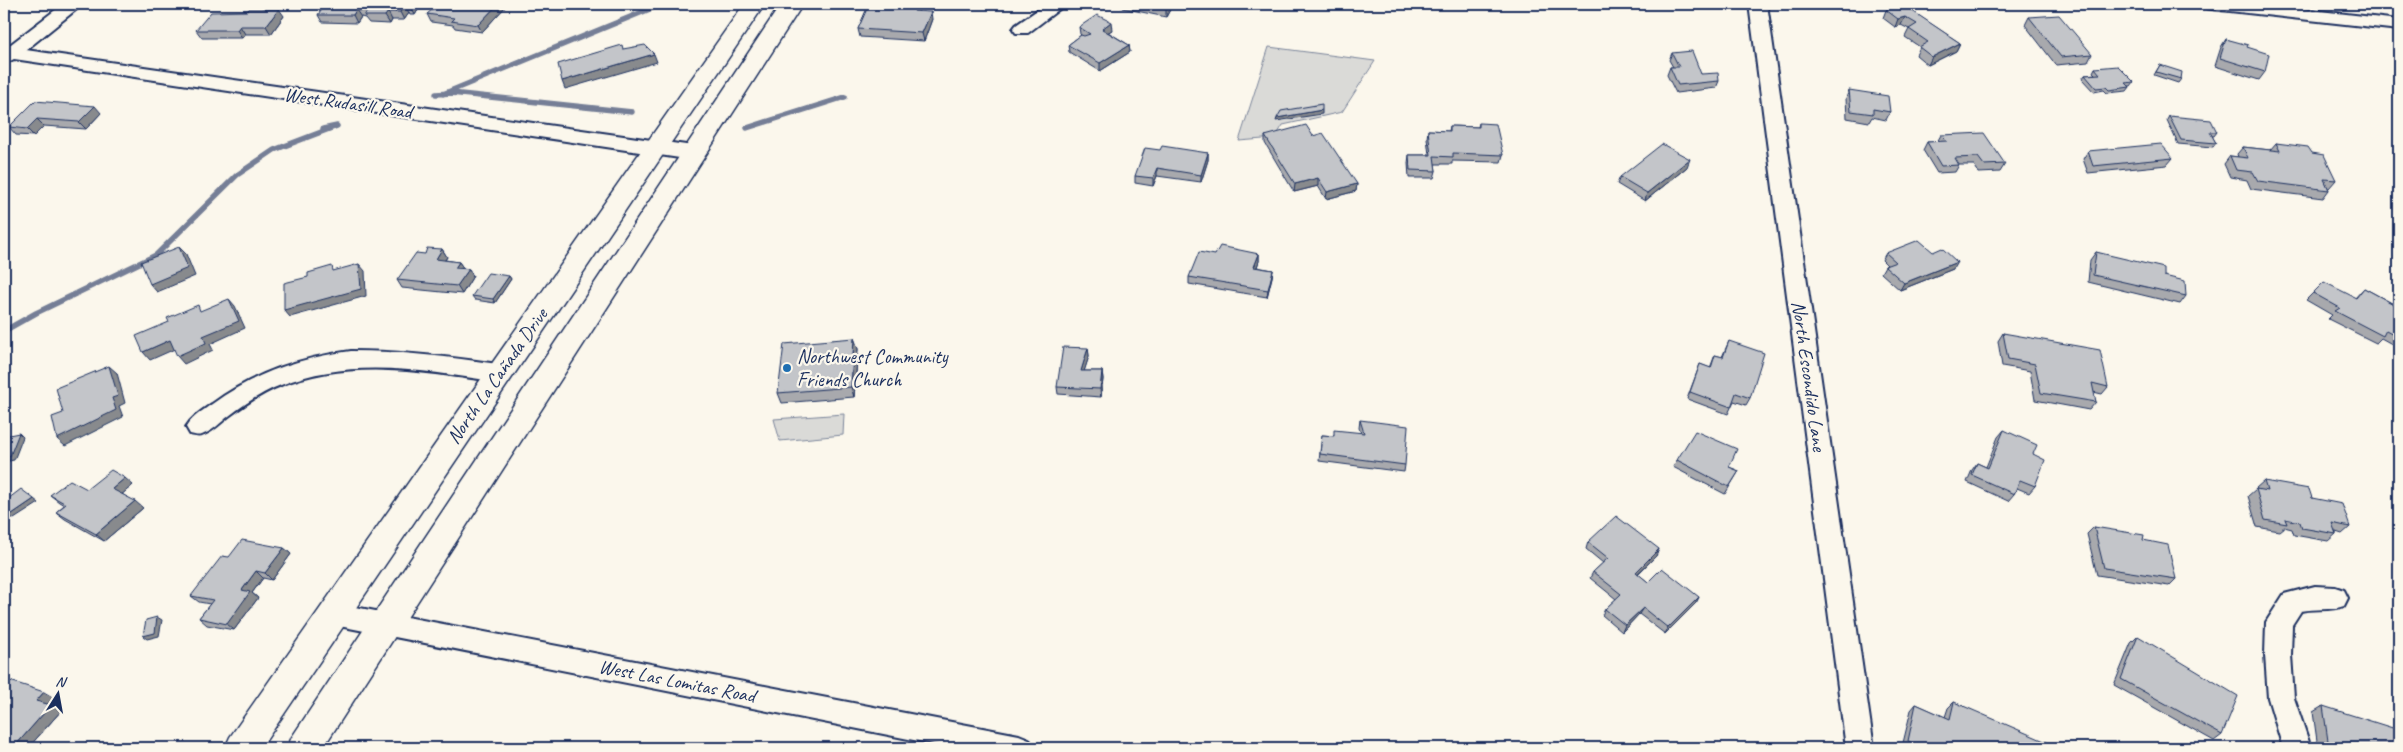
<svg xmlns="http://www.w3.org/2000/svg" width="2403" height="752" font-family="Caveat,sans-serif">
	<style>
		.green { fill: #dadad7; stroke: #7a849a }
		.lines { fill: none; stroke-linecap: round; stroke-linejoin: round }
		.stream { stroke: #747e96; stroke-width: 5.5 }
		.minor-casing { stroke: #1b2f5e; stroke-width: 4 }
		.primary-casing { stroke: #1b2f5e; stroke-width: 3 }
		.minor { fill: #fbf7ec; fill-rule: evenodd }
		.primary { fill: #fbf7ec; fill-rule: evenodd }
		.wall { fill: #a8a9ad; stroke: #1b2f5e }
		.shaded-wall { fill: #888a8d; stroke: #1b2f5e }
		.building { fill: #c3c5c9; stroke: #1b2f5e }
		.poi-dot { fill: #1f6fb2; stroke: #fbf7ec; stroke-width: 2 }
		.labels { text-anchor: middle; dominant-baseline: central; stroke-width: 4.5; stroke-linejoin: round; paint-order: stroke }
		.street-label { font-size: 20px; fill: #1b2f5e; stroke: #fbf7ec }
		.poi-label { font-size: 20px; fill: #1b2f5e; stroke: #fbf7ec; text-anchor: start }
	</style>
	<rect width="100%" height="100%" fill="#fbf7ec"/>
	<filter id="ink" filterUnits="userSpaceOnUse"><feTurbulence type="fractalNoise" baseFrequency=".02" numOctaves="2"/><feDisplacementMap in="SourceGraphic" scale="10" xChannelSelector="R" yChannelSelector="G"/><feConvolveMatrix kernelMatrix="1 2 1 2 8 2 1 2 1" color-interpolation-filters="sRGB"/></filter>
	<g filter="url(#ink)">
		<path class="green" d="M 1269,47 L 1375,61 L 1342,112 L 1283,125 L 1275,138 L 1239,141 Z
			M 844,414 L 843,435 L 780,441 L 774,419 Z"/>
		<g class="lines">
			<path class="stream" d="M 436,94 L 451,93 L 632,112
				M 443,94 L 662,4
				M 747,128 L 845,97
				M 4,331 L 36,313 L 156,255 L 237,175 L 274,150 L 337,126 L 323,129"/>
			<defs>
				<path id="minor" d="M 63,4 L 83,4 L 26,50 L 693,146 L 700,148 L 703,153 L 700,158 L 693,160 L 14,59 L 4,64 L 4,46 L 7,47 Z
					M 1046,4 L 1066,4 L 1028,33 L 1016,33 L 1013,29 L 1016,25 Z
					M 1749,4 L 1767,4 L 1874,748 L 1846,748 Z
					M 2203,4 L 2257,4 L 2399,20 L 2399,30 L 2212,9 L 2206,8 Z
					M 351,351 C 401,351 449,357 498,364 L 506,367 L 509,373 L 506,379 L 498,382 C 426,371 351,357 281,385 C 262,392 245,404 229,416 C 221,422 213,431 204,434 C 199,437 195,435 190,434 L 186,427 C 192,417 202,411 212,404 C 254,373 299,358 351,351 Z
					M 2315,586 L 2335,587 L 2344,590 L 2348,598 L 2344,606 C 2330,611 2316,608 2301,611 L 2292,625 L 2291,655 L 2294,698 L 2311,748 L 2283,748 L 2268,698 L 2265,655 L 2266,622 L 2284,594 Z
					M 334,603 L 1019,735 L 1029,739 L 1033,748 L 954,748 L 334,625 L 325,622 L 321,614 L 325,606 Z"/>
				<path id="primary" d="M 744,4 L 765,4 L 261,748 L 225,748 L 230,737 Z
					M 781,4 L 803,4 L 323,748 L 287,748 L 292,737 Z"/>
			</defs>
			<use href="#minor" class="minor-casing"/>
			<use href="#primary" class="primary-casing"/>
			<use href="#minor" class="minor"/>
			<use href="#primary" class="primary"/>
		</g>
		<path class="wall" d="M 317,4 L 401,4 L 401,5 L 406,7 L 408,4 L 415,4 L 418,10 L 415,15 L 410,15 L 409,13 L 404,20 L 392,20 L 390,24 L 369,23 L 365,18 L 361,17 L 357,23 L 322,22 L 318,15 L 321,10 Z
			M 869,4 L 921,4 L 918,11 L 932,19 L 924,41 L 860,37 L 858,29 Z
			M 1122,4 L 1173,4 L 1166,17 L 1122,8 Z
			M 1901,4 L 1960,43 L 1956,51 L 1928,65 L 1916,55 L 1920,47 L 1905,37 L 1909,29 L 1901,25 L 1895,27 L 1883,18 L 1886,10 Z
			M 506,6 L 482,32 L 455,28 L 453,25 L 431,22 L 427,14 Z
			M 247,11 L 284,16 L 271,34 L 245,34 L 242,38 L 202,38 L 196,30 Z
			M 2029,17 L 2092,54 L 2088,62 L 2056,65 L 2025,25 Z
			M 1079,27 L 1112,30 L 1108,32 L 1129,45 L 1130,52 L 1100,71 L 1069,52 L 1068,45 L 1081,35 L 1080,34 Z
			M 2226,39 L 2247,47 L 2265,72 L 2259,80 L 2215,66 L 2221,47 Z
			M 1672,53 L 1701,74 L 1719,81 L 1716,88 L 1676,93 L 1667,75 L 1670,67 L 1673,67 L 1669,60 Z
			M 2160,65 L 2181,79 L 2178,83 L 2154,75 Z
			M 2095,68 L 2134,82 L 2131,86 L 2129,86 L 2130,87 L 2127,91 L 2107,93 L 2104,90 L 2094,92 L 2082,79 L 2085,75 L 2095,74 L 2093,72 Z
			M 1849,90 L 1890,112 L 1886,120 L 1872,117 L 1869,122 L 1847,118 L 1846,98 Z
			M 35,101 L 101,113 L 86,129 L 44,126 L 34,136 L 16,135 L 9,127 Z
			M 2169,116 L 2217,132 L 2214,136 L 2212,136 L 2216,143 L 2213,147 L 2178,144 L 2167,120 Z
			M 1479,123 L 1503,155 L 1501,162 L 1452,161 L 1452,164 L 1435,164 L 1436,171 L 1434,178 L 1409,178 L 1408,163 L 1409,155 L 1429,155 L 1427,138 L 1428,130 L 1449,131 L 1450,126 L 1478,127 Z
			M 1941,135 L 2005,164 L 2000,172 L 1979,173 L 1974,165 L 1959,165 L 1955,172 L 1937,173 L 1923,150 L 1927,142 L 1937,142 Z
			M 1265,136 L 1313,136 L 1357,184 L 1356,191 L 1326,199 L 1318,186 L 1294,192 L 1265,143 Z
			M 2276,143 L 2312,153 L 2336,180 L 2329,188 L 2328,188 L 2329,190 L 2323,198 L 2251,189 L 2247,180 L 2230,177 L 2224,164 L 2230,156 L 2238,157 L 2237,154 L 2243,147 L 2270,150 Z
			M 1160,150 L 1208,153 L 1208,160 L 1201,182 L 1157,176 L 1153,186 L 1135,183 L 1135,176 Z
			M 2088,151 L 2173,158 L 2167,165 L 2088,173 L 2083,159 Z
			M 1687,167 L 1645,201 L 1617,184 L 1620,177 Z
			M 442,249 L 447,257 L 445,260 L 459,262 L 463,268 L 469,269 L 473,276 L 462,294 L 402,288 L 397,280 L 425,254 Z
			M 2096,252 L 2164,276 L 2186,296 L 2180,304 L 2088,282 L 2090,260 Z
			M 1886,253 L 1953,269 L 1900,290 L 1881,273 L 1885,266 L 1887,265 L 1882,260 Z
			M 1259,254 L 1259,261 L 1257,267 L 1273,270 L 1272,277 L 1267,297 L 1189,284 L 1189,277 L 1215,255 Z
			M 509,276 L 511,279 L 495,303 L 475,300 L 472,296 Z
			M 2364,288 L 2399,307 L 2399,348 L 2381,338 L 2376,343 L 2328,319 L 2332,315 L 2306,300 L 2313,293 L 2355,298 Z
			M 2003,333 L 2108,387 L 2102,394 L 2093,392 L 2096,402 L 2089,410 L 2035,400 L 2030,371 L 2002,366 L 1998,341 Z
			M 854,338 L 858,349 L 854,397 L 782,403 L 778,393 Z
			M 1729,341 L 1750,398 L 1746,405 L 1734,401 L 1728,414 L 1687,399 L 1700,364 L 1710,368 L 1715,355 L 1722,357 Z
			M 1088,348 L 1089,356 L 1084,371 L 1102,371 L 1103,379 L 1101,397 L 1058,394 L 1057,387 Z
			M 1360,420 L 1405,465 L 1404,472 L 1319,461 L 1322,435 L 1334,436 L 1361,433 L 1359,428 Z
			M 2004,430 L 2033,454 L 2035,486 L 2029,493 L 2017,488 L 2014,494 L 2008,501 L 1967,482 L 1972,470 L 1977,463 L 1986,467 L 1998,437 Z
			M 1677,460 L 1729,467 L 1739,471 L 1725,494 L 1673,467 Z
			M 2264,481 L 2312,498 L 2350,527 L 2342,534 L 2336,532 L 2336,534 L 2328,541 L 2294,535 L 2292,529 L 2284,527 L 2279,531 L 2257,527 L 2248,496 L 2256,489 L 2257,489 L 2256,488 Z
			M 133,485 L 122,494 L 143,508 L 104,541 L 65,519 L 56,512 L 64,505 L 59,502 L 50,495 L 87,489 Z
			M 2094,527 L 2143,540 L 2176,579 L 2169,586 L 2097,575 L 2087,534 Z
			M 1588,542 L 1659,549 L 1656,556 L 1638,574 L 1648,582 L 1699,597 L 1696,603 L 1665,634 L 1639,614 L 1622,632 L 1602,615 L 1605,609 L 1616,599 L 1590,578 L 1593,572 L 1603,563 L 1586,549 Z
			M 284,548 L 291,554 L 272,580 L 263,578 L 252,593 L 258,598 L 234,630 L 207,625 L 199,618 L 210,604 L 199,602 L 191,596 L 229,557 Z
			M 2138,636 L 2222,735 L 2214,741 L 2114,685 L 2131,643 Z
			M 4,679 L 54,698 L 48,704 L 51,705 L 61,711 L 28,748 L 13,748 L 4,745 Z
			M 1954,702 L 2048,748 L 1904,748 L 1902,747 L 1911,710 L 1916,704 L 1945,717 L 1948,708 Z
			M 2323,706 L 2399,748 L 2318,748 L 2313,712 Z"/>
		<path class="shaded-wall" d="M 393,4 L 402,4 L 396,13 L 392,5 Z
			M 413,4 L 415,4 L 418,10 L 415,15 L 411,7 Z
			M 498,4 L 505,4 L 506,6 L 482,32 L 478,25 Z
			M 917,4 L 921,4 L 916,18 L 914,11 Z
			M 1169,4 L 1173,4 L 1166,17 L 1166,9 Z
			M 405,5 L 409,13 L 404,20 L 400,12 Z
			M 279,9 L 284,16 L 271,34 L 266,26 Z
			M 356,10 L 361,17 L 357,23 L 353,15 Z
			M 388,12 L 392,20 L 390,24 L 385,16 Z
			M 931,12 L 932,19 L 924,41 L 922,33 Z
			M 1905,17 L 1901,25 L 1895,27 L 1898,19 Z
			M 1111,22 L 1112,30 L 1102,36 L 1102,29 Z
			M 240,26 L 245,34 L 242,38 L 237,30 Z
			M 1960,43 L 1956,51 L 1928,65 L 1932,57 Z
			M 1129,45 L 1130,52 L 1100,71 L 1100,63 Z
			M 654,54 L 657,62 L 565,89 L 562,81 Z
			M 95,106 L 101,113 L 86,129 L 79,122 Z
			M 1322,110 L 1322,114 L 1276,121 L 1277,118 Z
			M 37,119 L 44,126 L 34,136 L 27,129 Z
			M 1208,153 L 1208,160 L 1201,182 L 1201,175 Z
			M 1690,159 L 1687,167 L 1645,201 L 1647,193 Z
			M 1157,168 L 1157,176 L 1153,186 L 1153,178 Z
			M 1318,178 L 1318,186 L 1294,192 L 1295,184 Z
			M 1357,184 L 1356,191 L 1326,199 L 1327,192 Z
			M 179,247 L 186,254 L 195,276 L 157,292 L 150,284 Z
			M 442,249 L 447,257 L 440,267 L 436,259 Z
			M 1259,254 L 1259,261 L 1254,275 L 1254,267 Z
			M 459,262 L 464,269 L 455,268 Z
			M 1957,262 L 1953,269 L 1900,290 L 1904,283 Z
			M 359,264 L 365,271 L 366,296 L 290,317 L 284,310 Z
			M 469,269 L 473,276 L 462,294 L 457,286 Z
			M 1273,270 L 1272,277 L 1267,297 L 1268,290 Z
			M 509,276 L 511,279 L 495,303 L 493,299 Z
			M 229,299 L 235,306 L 245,328 L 210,344 L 213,350 L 184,364 L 177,356 L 203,336 Z
			M 854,338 L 858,349 L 854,397 L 851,387 Z
			M 170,340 L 177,348 L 150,360 L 143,352 Z
			M 1088,348 L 1089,356 L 1082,378 L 1081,371 Z
			M 109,366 L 117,373 L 125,403 L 119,406 L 123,417 L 65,446 L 57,439 L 112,398 Z
			M 1102,371 L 1103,379 L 1101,397 L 1100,389 Z
			M 19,433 L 23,437 L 14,460 L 4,462 L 4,457 Z
			M 125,478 L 133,485 L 120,496 L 112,489 Z
			M 34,499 L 39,503 L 14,519 L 9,516 Z
			M 135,501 L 143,508 L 104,541 L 96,534 Z
			M 284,548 L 291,554 L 272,580 L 265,573 Z
			M 1659,549 L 1656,556 L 1632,579 L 1636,572 Z
			M 256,571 L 263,578 L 252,593 L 258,598 L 234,630 L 227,624 L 242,590 Z
			M 1699,597 L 1696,603 L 1665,634 L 1668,628 Z
			M 1643,608 L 1639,614 L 1622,632 L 1625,625 Z
			M 157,617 L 162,620 L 159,636 L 147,639 L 143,636 Z
			M 44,692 L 54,698 L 45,707 L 36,701 Z
			M 51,705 L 61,711 L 28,748 L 19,748 L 15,746 Z"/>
		<path class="building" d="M 326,4 L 393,4 L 392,5 L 405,5 L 400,12 L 388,12 L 385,16 L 364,16 L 368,10 L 356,10 L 353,15 L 318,15 Z
			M 408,4 L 413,4 L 411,7 L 405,7 Z
			M 439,4 L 498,4 L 478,25 L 451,21 L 454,18 L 427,14 Z
			M 869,4 L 917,4 L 914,11 L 931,12 L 922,33 L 858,29 Z
			M 1138,4 L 1169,4 L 1166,9 Z
			M 1901,4 L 1902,4 L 1960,43 L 1932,57 L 1919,47 L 1928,42 L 1909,29 L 1917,24 L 1905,17 L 1898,19 L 1886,10 Z
			M 249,9 L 279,9 L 266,26 L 240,26 L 237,30 L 196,30 L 211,12 L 247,11 Z
			M 1097,15 L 1111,22 L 1102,29 L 1129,45 L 1100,63 L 1068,45 L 1081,35 L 1084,36 L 1090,34 L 1079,27 Z
			M 2059,15 L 2092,54 L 2061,57 L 2029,17 Z
			M 2226,39 L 2248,45 L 2247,47 L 2269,54 L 2265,72 L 2220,58 Z
			M 622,45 L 623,49 L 645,45 L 654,54 L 562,81 L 558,64 Z
			M 1692,51 L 1701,74 L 1718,73 L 1719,81 L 1678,85 L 1670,67 L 1679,67 L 1672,53 Z
			M 2160,65 L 2182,72 L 2181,79 L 2156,72 Z
			M 2118,66 L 2134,82 L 2126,83 L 2130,87 L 2109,90 L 2106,87 L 2096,88 L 2085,75 L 2100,74 L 2095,68 Z
			M 1849,90 L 1888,96 L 1890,112 L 1873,109 L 1873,114 L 1851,111 Z
			M 35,101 L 95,106 L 79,122 L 37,119 L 27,129 L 9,127 Z
			M 1322,104 L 1322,110 L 1277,118 L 1281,111 Z
			M 2169,116 L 2211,120 L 2217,132 L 2210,132 L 2216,143 L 2181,140 Z
			M 1479,123 L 1496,124 L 1503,155 L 1453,153 L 1453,157 L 1434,156 L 1436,171 L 1410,170 L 1409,155 L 1431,155 L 1428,130 L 1450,131 L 1450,126 L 1479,127 Z
			M 1306,125 L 1313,136 L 1323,133 L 1357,184 L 1327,192 L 1318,178 L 1295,184 L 1265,136 Z
			M 1984,133 L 2005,164 L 1984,165 L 1978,157 L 1955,158 L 1959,165 L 1941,166 L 1927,142 L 1947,141 L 1941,135 Z
			M 2276,143 L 2308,147 L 2312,153 L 2324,155 L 2336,180 L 2324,179 L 2329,190 L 2258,181 L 2253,172 L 2236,170 L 2230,156 L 2248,158 L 2243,147 L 2280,151 Z
			M 1662,144 L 1690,159 L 1647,193 L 1620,177 Z
			M 2161,144 L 2173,158 L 2093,166 L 2088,151 Z
			M 1162,146 L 1208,153 L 1201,175 L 1157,168 L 1153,178 L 1135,176 L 1145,148 L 1160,150 Z
			M 1919,240 L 1933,252 L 1942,248 L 1957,262 L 1904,283 L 1885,266 L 1896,262 L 1886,253 Z
			M 1220,246 L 1259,254 L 1254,267 L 1273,270 L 1268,290 L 1189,277 L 1199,252 L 1215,255 Z
			M 179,247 L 188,268 L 150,284 L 141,262 Z
			M 427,248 L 442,249 L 436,259 L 459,262 L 455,268 L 469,269 L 457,286 L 397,280 L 416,253 L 425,254 Z
			M 2096,252 L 2164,268 L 2164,276 L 2185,281 L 2186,296 L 2093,275 Z
			M 359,264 L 361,289 L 284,310 L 284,283 L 308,277 L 308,273 L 332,266 L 333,271 Z
			M 488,273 L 509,276 L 493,299 L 472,296 Z
			M 2324,282 L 2356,298 L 2364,288 L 2399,307 L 2399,337 L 2386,330 L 2383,336 L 2335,311 L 2340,308 L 2313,293 Z
			M 229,299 L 239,321 L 203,336 L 206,343 L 177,356 L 170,340 L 143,352 L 136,336 L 169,322 L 167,318 L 198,305 L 200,311 Z
			M 2003,333 L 2100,350 L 2108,387 L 2092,383 L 2096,402 L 2041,393 L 2035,364 L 2008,359 Z
			M 854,338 L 851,387 L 778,393 L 784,344 Z
			M 1729,341 L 1764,353 L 1750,398 L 1736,393 L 1731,407 L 1690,392 L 1700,364 L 1711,368 L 1715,355 L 1723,357 Z
			M 1063,347 L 1088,348 L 1081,371 L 1102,371 L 1100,389 L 1057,387 Z
			M 109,366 L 118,396 L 112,398 L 116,410 L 57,439 L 52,417 L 63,413 L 56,388 Z
			M 1360,420 L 1408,426 L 1405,465 L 1320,454 L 1322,435 L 1334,436 L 1334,430 L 1364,433 Z
			M 2004,430 L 2037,445 L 2033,454 L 2045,460 L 2035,486 L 2020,480 L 2014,494 L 1972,475 L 1977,463 L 1988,468 Z
			M 1695,431 L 1737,449 L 1729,467 L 1739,471 L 1729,487 L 1677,460 Z
			M 19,433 L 10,456 L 4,457 L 4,436 Z
			M 111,470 L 125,478 L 112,489 L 135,501 L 96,534 L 56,512 L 66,504 L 50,495 L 70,480 L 87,489 Z
			M 2264,481 L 2309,489 L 2312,498 L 2342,504 L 2350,527 L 2332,523 L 2336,534 L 2302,528 L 2300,522 L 2285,519 L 2287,524 L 2265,520 L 2256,489 L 2267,491 Z
			M 21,489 L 34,499 L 9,516 L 4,512 L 4,502 Z
			M 1616,516 L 1659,549 L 1636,572 L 1648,582 L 1662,568 L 1699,597 L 1668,628 L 1643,608 L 1625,625 L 1605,609 L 1621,594 L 1593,572 L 1608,558 L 1588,542 Z
			M 2094,527 L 2144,535 L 2143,540 L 2168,545 L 2176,579 L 2104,568 Z
			M 242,540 L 284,548 L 265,573 L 256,571 L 242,590 L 250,592 L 227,624 L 199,618 L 213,600 L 191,596 L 222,556 L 229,557 Z
			M 157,617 L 155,633 L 143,636 L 146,620 Z
			M 2138,636 L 2238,696 L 2222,735 L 2121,679 Z
			M 4,679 L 44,692 L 36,701 L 51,705 L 15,746 L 4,742 Z
			M 1954,702 L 2049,743 L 2048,748 L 1923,748 L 1908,741 L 1916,704 L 1950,719 Z
			M 2323,706 L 2399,730 L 2399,748 L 2329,748 Z"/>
	</g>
	<circle class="poi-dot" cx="787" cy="368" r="5"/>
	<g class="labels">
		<g class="street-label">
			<text transform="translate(348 103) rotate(8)">West Rudasill Road</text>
			<text transform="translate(497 376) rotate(-55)">North La Cañada Drive</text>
			<text transform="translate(1809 376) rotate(82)">North Escondido Lane</text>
			<text transform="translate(677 681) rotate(11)">West Las Lomitas Road</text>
		</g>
		<g class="poi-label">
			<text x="797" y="356">Northwest Community<tspan x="797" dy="23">Friends Church</tspan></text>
		</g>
	</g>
	<rect width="2403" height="752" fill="none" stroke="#fbf7ec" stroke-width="20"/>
	<rect x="10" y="10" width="2383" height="732" fill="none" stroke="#1b2f5e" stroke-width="2" filter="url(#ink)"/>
	<g transform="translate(58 694) rotate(11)" stroke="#fbf7ec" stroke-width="4" paint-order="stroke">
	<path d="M0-4L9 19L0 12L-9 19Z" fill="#1b2f5e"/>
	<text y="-8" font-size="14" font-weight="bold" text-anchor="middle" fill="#1b2f5e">N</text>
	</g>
</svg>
